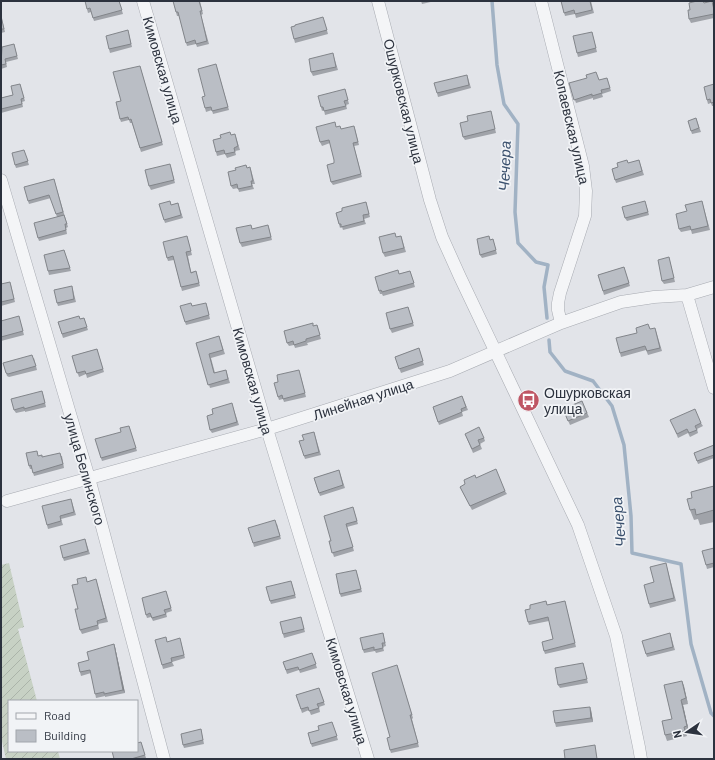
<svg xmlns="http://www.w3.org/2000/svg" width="715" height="760" font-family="Barlow,sans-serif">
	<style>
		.garden { fill: url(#garden-furrows) }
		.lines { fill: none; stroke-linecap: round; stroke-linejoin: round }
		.stream { stroke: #a1b2c4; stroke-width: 3.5 }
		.minor-casing { stroke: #a8abb2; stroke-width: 13 }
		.minor { stroke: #f4f5f7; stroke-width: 12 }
		.wall { fill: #a0a3a9 }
		.shaded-wall { fill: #82858a }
		.building { fill: #babec5; stroke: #82858a }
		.labels { text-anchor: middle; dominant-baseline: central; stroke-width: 3.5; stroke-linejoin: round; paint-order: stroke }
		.street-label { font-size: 14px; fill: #2c323e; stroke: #f1f3f6 }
		.poi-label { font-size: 14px; fill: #2c323e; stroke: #f1f3f6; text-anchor: start }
		.water-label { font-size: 15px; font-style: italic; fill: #3b516e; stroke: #f1f3f6 }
	</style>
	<defs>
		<pattern id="garden-furrows" width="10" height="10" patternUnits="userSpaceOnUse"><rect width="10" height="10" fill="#c7d1c4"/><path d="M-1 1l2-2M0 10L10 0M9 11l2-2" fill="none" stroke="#abb4a9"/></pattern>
	</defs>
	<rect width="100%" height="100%" fill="#e2e4e9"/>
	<path class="garden" d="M 9,563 L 24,627 L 18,629 L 37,701 L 9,701 L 9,751 L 58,751 L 60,759 L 6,759 L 1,737 L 1,565 Z"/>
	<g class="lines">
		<path class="stream" d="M 492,1 L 497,65 L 504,104 L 518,124 L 515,212 L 518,243 L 536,262 L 548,265 L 544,287 L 547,318
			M 549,340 L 550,352 L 565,371 L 593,381 L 612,406 L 624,445 L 631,516 L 632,553 L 681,564 L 691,644 L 711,713 L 714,716"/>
		<defs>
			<path id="minor" d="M 143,1 L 267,429 L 368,759
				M 378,1 L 430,200 L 442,237 L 460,277 L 578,525 L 616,636 L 639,747 L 641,759
				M 541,1 L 583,166 L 586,191 L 585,216 L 560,293 L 558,303 L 558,310 L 561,323
				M 1,180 L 89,478 L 164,759
				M 687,295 L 714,388
				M 7,501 L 267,429 L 450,371 L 561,323 L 621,302 L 654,297 L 687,295 L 714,287"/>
		</defs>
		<use href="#minor" class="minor-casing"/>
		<use href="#minor" class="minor"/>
	</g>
	<path class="wall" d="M 119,1 L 123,14 L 94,21 L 91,12 L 88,13 L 87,9 Z
		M 173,1 L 200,1 L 203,14 L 201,15 L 209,44 L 197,47 L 196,44 L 187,46 L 179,16 L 177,16 Z
		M 421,1 L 435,1 L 422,4 Z
		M 561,1 L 591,1 L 594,13 L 576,18 L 575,14 L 565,16 Z
		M 703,1 L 704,3 L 713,4 L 714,18 L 691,23 L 689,19 L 690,10 Z
		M 1,15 L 5,32 L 1,33 Z
		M 324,20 L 328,34 L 295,43 L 294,39 Z
		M 592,32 L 597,52 L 578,57 L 577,53 Z
		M 129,34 L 132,47 L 110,53 L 109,49 Z
		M 14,44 L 18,59 L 6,62 L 7,67 L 1,69 L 1,49 Z
		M 334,57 L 338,70 L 313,76 L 311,72 Z
		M 216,64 L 229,110 L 213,114 L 212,110 L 206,112 L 205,108 L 205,96 Z
		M 140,66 L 163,145 L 141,152 L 132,123 L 130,123 L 129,120 L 121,122 L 120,119 L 121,101 Z
		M 468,78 L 471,88 L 438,97 L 437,93 Z
		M 607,78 L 611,91 L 602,94 L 603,97 L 593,100 L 593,98 L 576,103 L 569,83 L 599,80 Z
		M 20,84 L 25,101 L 22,102 L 23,107 L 1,113 L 1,98 L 13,95 Z
		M 714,84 L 714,106 L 712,106 L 711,103 L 708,104 L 707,100 Z
		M 345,89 L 349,104 L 346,105 L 347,109 L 325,115 L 324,110 L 322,111 L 321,107 Z
		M 492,115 L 496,133 L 465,140 L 463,137 L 468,121 Z
		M 696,118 L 701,132 L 692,134 L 688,121 Z
		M 337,127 L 341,129 L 355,129 L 359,145 L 354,146 L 362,177 L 333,185 L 331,182 L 334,163 L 334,160 L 330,143 L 322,146 L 320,142 Z
		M 231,135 L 236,137 L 240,150 L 235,151 L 236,155 L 227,158 L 225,154 L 217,156 L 216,152 Z
		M 24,150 L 29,165 L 16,168 L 15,165 Z
		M 639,160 L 644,175 L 616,183 L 612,169 Z
		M 246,165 L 247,168 L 251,170 L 255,184 L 252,184 L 254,189 L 239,192 L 238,188 L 233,189 L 231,186 L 236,170 Z
		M 171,167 L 175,183 L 151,190 L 149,186 Z
		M 54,179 L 68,227 L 66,228 L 67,234 L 39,241 L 38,238 L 57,217 L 51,198 L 29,204 L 28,201 Z
		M 702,201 L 710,230 L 692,234 L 691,230 L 681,232 L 679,229 L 687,211 Z
		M 366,202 L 370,217 L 364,219 L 366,224 L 343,230 L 342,227 L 340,228 L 336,213 L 342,211 Z
		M 178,203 L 183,218 L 165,223 L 159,204 L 171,205 Z
		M 646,204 L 649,215 L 627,221 L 625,218 Z
		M 269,228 L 272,240 L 242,247 L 240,243 L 252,229 Z
		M 187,236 L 192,255 L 188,256 L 191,272 L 196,271 L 200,286 L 182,291 L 174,260 L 168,261 L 167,258 Z
		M 401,236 L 406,252 L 385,257 L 383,253 L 397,237 Z
		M 493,239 L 497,254 L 482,258 L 480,255 L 490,240 Z
		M 64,250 L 71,271 L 49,275 L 48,271 Z
		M 669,257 L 675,282 L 664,284 L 662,281 Z
		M 624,267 L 630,286 L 604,295 L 598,275 Z
		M 410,271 L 415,287 L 383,296 L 382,294 L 380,294 L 379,291 L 399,274 Z
		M 1,284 L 11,285 L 15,302 L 1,306 Z
		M 73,290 L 76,302 L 58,306 L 57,303 Z
		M 192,306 L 207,306 L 210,319 L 186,325 L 185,322 Z
		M 408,307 L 414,326 L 392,333 L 390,329 Z
		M 84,318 L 88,330 L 63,338 L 58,322 L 80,319 Z
		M 20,320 L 24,335 L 1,341 L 1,321 Z
		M 317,325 L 321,339 L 307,343 L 308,345 L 295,348 L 294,345 L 289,346 L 287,343 L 314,326 Z
		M 650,329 L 656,331 L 662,351 L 648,355 L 646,350 L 621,357 L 620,353 Z
		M 219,336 L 225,354 L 211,358 L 215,373 L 226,370 L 230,383 L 210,388 L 196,343 Z
		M 419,348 L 424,365 L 401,373 L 395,357 Z
		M 97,349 L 104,372 L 87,378 L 86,374 L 79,377 L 72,356 Z
		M 34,358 L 37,370 L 9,377 L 7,376 L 6,373 Z
		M 300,373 L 306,397 L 284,402 L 283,399 L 279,400 L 278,397 L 278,382 Z
		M 43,394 L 46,407 L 25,412 L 25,411 L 16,413 L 14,410 Z
		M 462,396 L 468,410 L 462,412 L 463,416 L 439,425 L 433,407 Z
		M 582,401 L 589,417 L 570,425 L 563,409 Z
		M 233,407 L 239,425 L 212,433 L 210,430 L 213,414 Z
		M 672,423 L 701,423 L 703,426 L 697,429 L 698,433 L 690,437 L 688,433 L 678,438 Z
		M 129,426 L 137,451 L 102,461 L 101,458 Z
		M 314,432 L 321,455 L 305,459 L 304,456 L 304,440 Z
		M 465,434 L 484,438 L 485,441 L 480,444 L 482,449 L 473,453 Z
		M 714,445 L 714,458 L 698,464 L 694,453 Z
		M 39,456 L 42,457 L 62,456 L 64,468 L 34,476 L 32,469 L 30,469 L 29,466 Z
		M 339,470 L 345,488 L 320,496 L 314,478 Z
		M 476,478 L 505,491 L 507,494 L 472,510 L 460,487 Z
		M 714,486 L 714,522 L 700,525 L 698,519 L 694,520 L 690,510 L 692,498 Z
		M 72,502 L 76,515 L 61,519 L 63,525 L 48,529 L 47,525 Z
		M 353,507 L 358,524 L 347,527 L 354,551 L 334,557 L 329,541 L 331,541 Z
		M 277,524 L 281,539 L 254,547 L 253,543 Z
		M 85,539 L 90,554 L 64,561 L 63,558 Z
		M 714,548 L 714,567 L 707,569 L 706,565 Z
		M 667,567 L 676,601 L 650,608 L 649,604 L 654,582 Z
		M 356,570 L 362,592 L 341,597 L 340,594 Z
		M 96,579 L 108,622 L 98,624 L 99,629 L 82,634 L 80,630 L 78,609 L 87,582 Z
		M 292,584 L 296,598 L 271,604 L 270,601 Z
		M 166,591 L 172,611 L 166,613 L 167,617 L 153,621 L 151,617 L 147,618 L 146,615 Z
		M 546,601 L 547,605 L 565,601 L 576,647 L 545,654 L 544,651 L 553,639 L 549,621 L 529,625 L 528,622 L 530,609 Z
		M 301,617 L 305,632 L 284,638 L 283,634 Z
		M 383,633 L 386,646 L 383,647 L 384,651 L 376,653 L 375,651 L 364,653 L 363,650 Z
		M 670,633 L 675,650 L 647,657 L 646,654 Z
		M 167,642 L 181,642 L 185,658 L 172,662 L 174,666 L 163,669 L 162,665 Z
		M 114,644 L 115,647 L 125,693 L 105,697 L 105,696 L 96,698 L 91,673 L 81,676 L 80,672 L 89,660 Z
		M 312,653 L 317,668 L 300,673 L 299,670 L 287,674 L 283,662 Z
		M 583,663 L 588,683 L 560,688 L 558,685 Z
		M 397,665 L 413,718 L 412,719 L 419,747 L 391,753 L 390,750 L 390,737 Z
		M 682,681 L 688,704 L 683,705 L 689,732 L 686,732 L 687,736 L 667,741 L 665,735 L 672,719 Z
		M 319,688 L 325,705 L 319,707 L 320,712 L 311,715 L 309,710 L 302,713 L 296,695 Z
		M 591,710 L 593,722 L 556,727 L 555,723 Z
		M 332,722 L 338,740 L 312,747 L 308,733 L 319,730 Z
		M 201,729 L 204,744 L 184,748 L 183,745 Z
		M 142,745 L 146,758 L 114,759 Z"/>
	<path class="shaded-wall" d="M 114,644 L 115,647 L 125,693 L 123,690 Z
		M 682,681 L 684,686 L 688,704 L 686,698 Z
		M 681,700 L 683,705 L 689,732 L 687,726 Z
		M 590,707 L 591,710 L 593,722 L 591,718 Z"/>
	<path class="building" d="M 85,1 L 119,1 L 122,10 L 93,18 L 90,8 L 87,9 Z
		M 173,1 L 199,1 L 202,11 L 200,11 L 207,41 L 196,44 L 195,40 L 186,43 L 178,12 L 176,12 Z
		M 561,1 L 590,1 L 592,10 L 575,14 L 574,10 L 564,13 Z
		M 697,1 L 703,1 L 704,3 L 712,1 L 714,10 L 714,14 L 689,19 L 688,10 L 690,10 L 689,3 Z
		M 1,16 L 4,29 L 1,29 Z
		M 323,17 L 327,30 L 294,39 L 291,27 L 295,26 L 295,25 Z
		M 128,30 L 131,44 L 109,49 L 106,36 Z
		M 592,32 L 596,48 L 577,53 L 573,36 Z
		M 14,44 L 17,56 L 5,59 L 6,64 L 1,65 L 2,47 Z
		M 333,53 L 336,67 L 311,72 L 309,59 Z
		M 216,64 L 228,107 L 212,111 L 211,107 L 205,108 L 202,97 L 205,96 L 198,69 Z
		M 140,66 L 162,142 L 140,148 L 131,119 L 129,120 L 128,117 L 120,119 L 116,102 L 121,101 L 113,72 Z
		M 596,72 L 599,80 L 607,78 L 610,88 L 601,90 L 602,93 L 592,96 L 592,94 L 574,100 L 569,83 L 587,78 L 586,75 Z
		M 467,75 L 469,85 L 437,93 L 434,83 Z
		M 20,84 L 24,98 L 21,99 L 22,104 L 1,109 L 1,98 L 13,95 L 11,86 Z
		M 714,84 L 714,102 L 711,103 L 710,99 L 707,100 L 704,87 Z
		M 345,89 L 348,100 L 344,101 L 346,106 L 324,111 L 323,107 L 321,107 L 318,96 Z
		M 491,111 L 495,129 L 463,137 L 460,123 L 468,121 L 467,116 Z
		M 696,118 L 699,128 L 691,131 L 688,121 Z
		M 335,122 L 336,127 L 340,126 L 341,129 L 354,126 L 358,142 L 353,143 L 361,174 L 331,182 L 327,165 L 334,163 L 334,160 L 329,140 L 320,142 L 316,127 Z
		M 230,132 L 231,135 L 235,134 L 238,146 L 234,148 L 235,152 L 225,154 L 224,150 L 216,152 L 213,140 L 221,138 L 220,135 Z
		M 24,150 L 28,161 L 15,165 L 12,153 Z
		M 627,160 L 628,163 L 639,160 L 642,171 L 615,180 L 612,169 L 618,167 L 617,163 Z
		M 170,164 L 174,180 L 149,186 L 145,170 Z
		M 246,165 L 247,168 L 250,167 L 253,181 L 251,181 L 252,186 L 238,189 L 237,184 L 231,186 L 228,172 L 236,170 L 235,168 Z
		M 54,179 L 63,212 L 56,214 L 49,195 L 28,201 L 24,187 Z
		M 170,201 L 171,205 L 178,203 L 181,215 L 164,220 L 159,204 Z
		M 645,201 L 648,212 L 625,218 L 622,207 Z
		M 702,201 L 708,226 L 691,230 L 690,226 L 679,229 L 676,214 L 687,211 L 685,205 Z
		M 366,202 L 369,214 L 363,215 L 364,221 L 341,227 L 341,224 L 339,224 L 336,213 L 342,211 L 342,208 Z
		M 64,215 L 67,224 L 65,224 L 66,230 L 38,238 L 34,223 Z
		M 251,225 L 252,229 L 268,225 L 271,237 L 240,243 L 236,228 Z
		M 395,233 L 396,237 L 401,236 L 404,248 L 383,253 L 379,237 Z
		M 187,236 L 191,251 L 186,252 L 191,273 L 196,271 L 199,283 L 181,287 L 173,256 L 167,258 L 163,242 Z
		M 489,236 L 490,240 L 493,239 L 496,250 L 480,255 L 477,239 Z
		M 64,250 L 70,268 L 48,271 L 44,255 Z
		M 669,257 L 674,278 L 662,281 L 658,260 Z
		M 624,267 L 629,283 L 603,291 L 598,275 Z
		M 398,270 L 399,274 L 410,271 L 414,283 L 382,292 L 381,290 L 379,291 L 375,277 Z
		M 10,282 L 14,299 L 1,302 L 1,284 Z
		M 72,286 L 74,299 L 57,303 L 54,290 Z
		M 191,303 L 192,306 L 206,303 L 209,315 L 185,322 L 180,306 Z
		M 408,307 L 413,323 L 390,329 L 386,313 Z
		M 19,316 L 23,331 L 1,337 L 1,321 Z
		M 79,316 L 80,319 L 84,318 L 87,327 L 62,334 L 58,322 Z
		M 313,323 L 313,326 L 317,325 L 320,335 L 306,339 L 306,341 L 294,345 L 293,341 L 287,343 L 284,331 Z
		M 648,324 L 650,329 L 655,328 L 660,348 L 647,351 L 645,346 L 620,353 L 616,338 L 637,333 L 636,328 Z
		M 219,336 L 223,350 L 209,354 L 214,373 L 226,370 L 228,379 L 208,385 L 196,343 Z
		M 419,348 L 423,361 L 399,369 L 395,357 Z
		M 97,349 L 103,369 L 86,374 L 85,371 L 77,373 L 72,356 Z
		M 32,355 L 36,366 L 8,374 L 6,373 L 3,363 Z
		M 299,370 L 305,393 L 283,399 L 282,395 L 278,397 L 274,383 L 278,382 L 277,375 Z
		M 42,391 L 45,403 L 24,409 L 24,407 L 14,410 L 11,399 Z
		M 462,396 L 466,407 L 461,409 L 462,412 L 438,422 L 433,407 Z
		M 582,401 L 587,413 L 568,421 L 563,409 Z
		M 232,403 L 237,422 L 210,430 L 207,416 L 213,414 L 212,409 Z
		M 695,409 L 701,423 L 695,426 L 697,430 L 689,433 L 687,429 L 677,434 L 670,420 Z
		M 129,426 L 136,448 L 101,458 L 95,439 L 121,432 L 120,428 Z
		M 479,427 L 484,438 L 478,440 L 480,445 L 472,449 L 465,434 Z
		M 314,432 L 319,452 L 304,456 L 299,441 L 304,440 L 302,435 Z
		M 714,445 L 714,455 L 697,461 L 694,453 Z
		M 37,451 L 38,456 L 42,455 L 42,457 L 60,453 L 63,464 L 33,473 L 31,465 L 29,466 L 26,453 Z
		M 496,469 L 505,491 L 470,506 L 460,487 L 465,484 L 464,480 L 475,475 L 476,478 Z
		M 339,470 L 343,485 L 319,493 L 314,478 Z
		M 714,486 L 714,510 L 696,515 L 695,509 L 690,510 L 687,499 L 692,498 L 691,492 Z
		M 71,499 L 74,512 L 60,516 L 61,521 L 47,525 L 42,506 Z
		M 353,507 L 357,521 L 346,524 L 353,547 L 332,553 L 329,541 L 331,541 L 324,516 Z
		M 275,520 L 280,536 L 253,543 L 248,528 Z
		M 85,539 L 88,551 L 63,558 L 60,546 Z
		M 714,548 L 714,563 L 706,565 L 702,551 Z
		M 666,563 L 674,598 L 649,604 L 644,585 L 654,582 L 650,567 Z
		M 356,570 L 361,589 L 340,594 L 336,574 Z
		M 86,577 L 87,582 L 96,579 L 106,618 L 97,621 L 98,625 L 80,630 L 75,609 L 78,609 L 72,585 L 78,584 L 77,579 Z
		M 291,581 L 295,595 L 270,601 L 266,587 Z
		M 166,591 L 171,608 L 164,610 L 166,614 L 152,618 L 150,613 L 146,615 L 142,598 Z
		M 546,601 L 547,605 L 565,601 L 575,643 L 544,651 L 542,642 L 553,639 L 548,617 L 528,622 L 525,610 L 530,609 L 530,605 Z
		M 301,617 L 304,629 L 283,634 L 280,622 Z
		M 383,633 L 385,643 L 382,643 L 383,648 L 374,650 L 374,647 L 363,650 L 360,638 Z
		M 670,633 L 673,647 L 646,654 L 642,641 Z
		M 166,637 L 167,642 L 180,638 L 184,655 L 171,658 L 172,662 L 162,665 L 155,640 Z
		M 114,644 L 123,690 L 104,694 L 104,692 L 95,694 L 90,670 L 80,672 L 78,663 L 89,660 L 87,652 Z
		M 312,653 L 316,664 L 299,670 L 298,667 L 286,670 L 283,662 Z
		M 583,663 L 587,679 L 558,685 L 555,668 Z
		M 397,665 L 412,715 L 410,715 L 418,743 L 390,750 L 387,738 L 390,737 L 372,673 Z
		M 682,681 L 686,698 L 681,700 L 687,726 L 684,727 L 685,731 L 665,735 L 662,721 L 672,719 L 664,685 Z
		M 319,688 L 324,702 L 317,704 L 319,708 L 309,711 L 308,707 L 301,709 L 296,695 Z
		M 590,707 L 591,718 L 555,723 L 553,711 Z
		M 332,722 L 337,736 L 311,744 L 308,733 L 319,730 L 318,726 Z
		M 201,729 L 203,740 L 183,745 L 181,734 Z
		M 141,742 L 145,755 L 131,759 L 114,759 L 112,751 L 137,751 L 137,743 Z
		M 595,745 L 597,759 L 565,759 L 564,750 Z"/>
	<defs>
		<symbol id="bus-disc" viewBox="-11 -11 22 22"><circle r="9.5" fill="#bf5664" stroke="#f1f3f6"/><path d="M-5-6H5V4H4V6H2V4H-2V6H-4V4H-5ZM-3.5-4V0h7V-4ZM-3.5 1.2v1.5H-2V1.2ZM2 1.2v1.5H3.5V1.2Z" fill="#fff"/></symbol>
	</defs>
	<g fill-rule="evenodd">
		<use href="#bus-disc" x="516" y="388" width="25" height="25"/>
	</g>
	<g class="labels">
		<g class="street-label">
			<text transform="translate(163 70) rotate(74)">Кимовская улица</text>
			<text transform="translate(404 101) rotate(76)">Ошурковская улица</text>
			<text transform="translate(572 127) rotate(77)">Копаевская улица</text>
			<text transform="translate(253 381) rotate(74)">Кимовская улица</text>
			<text transform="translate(363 399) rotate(-18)">Линейная улица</text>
			<text transform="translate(85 469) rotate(74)">улица Белинского</text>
			<text transform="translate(347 691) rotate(73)">Кимовская улица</text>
		</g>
		<g class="poi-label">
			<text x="544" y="392">Ошурковская<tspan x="544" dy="16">улица</tspan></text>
		</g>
		<g class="water-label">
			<text transform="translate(504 166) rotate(-88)">Чечера</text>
			<text transform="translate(618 522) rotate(-95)">Чечера</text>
		</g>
	</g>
	<rect width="715" height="760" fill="none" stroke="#2c323e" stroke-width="4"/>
	<rect x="8" y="700" width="130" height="52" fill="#f1f3f6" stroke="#a2a6ac"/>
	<rect x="16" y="713" width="20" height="6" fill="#f4f5f7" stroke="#a2a6ac"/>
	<text x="44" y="720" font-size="12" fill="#2c323e">Road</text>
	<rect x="16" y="730" width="20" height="12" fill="#babec5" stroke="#a2a6ac"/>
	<text x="44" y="740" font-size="12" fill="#2c323e">Building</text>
	<g transform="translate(687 732) rotate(257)" stroke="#f1f3f6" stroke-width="3" paint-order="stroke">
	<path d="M0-3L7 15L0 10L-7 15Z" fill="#2c323e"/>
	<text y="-6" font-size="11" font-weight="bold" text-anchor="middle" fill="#2c323e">N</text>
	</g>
</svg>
